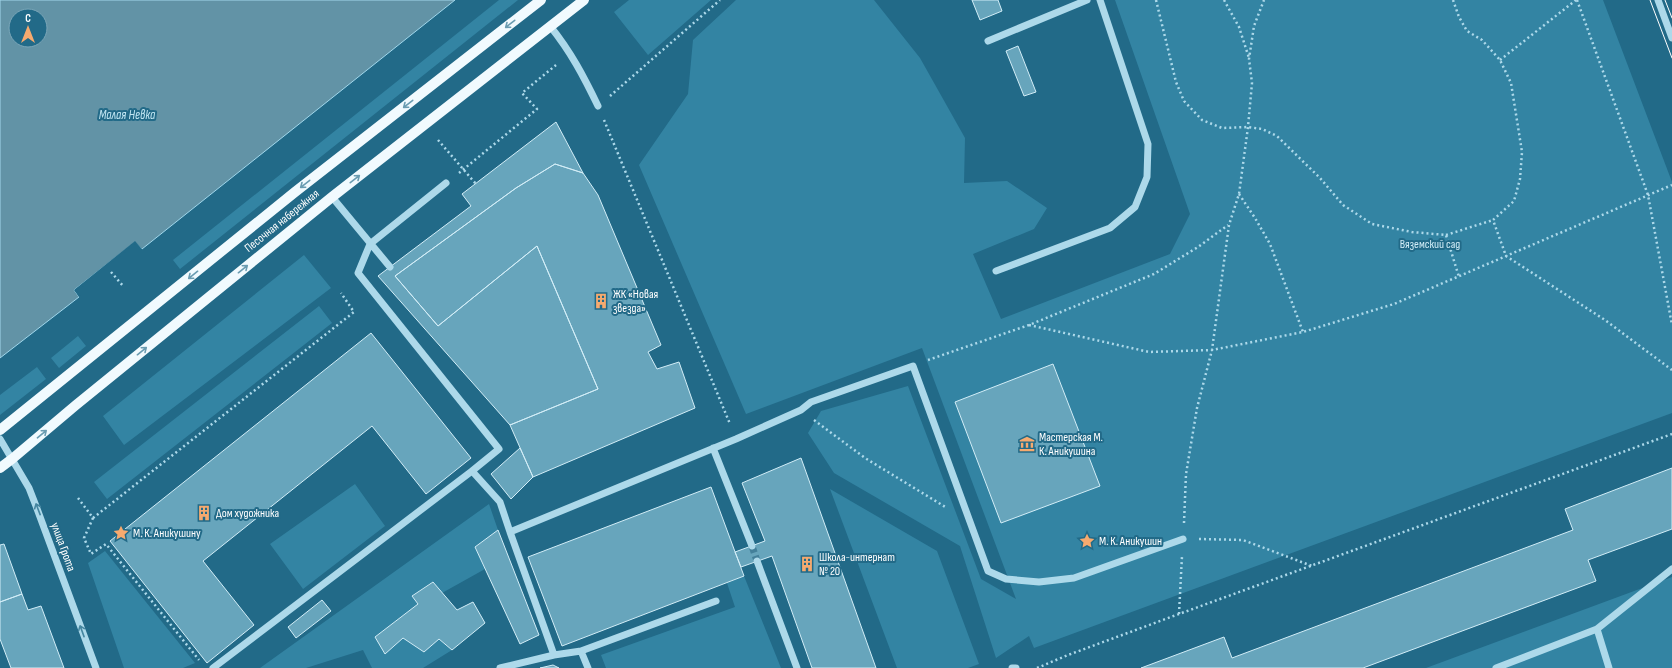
<svg xmlns="http://www.w3.org/2000/svg" width="1672" height="668" font-family="'Sofia Sans Condensed',sans-serif">
	<style>
		.green { fill: #3384a3 }
		.water { fill: #6293a6; stroke: #a1d7eb; fill-rule: evenodd }
		.pier { fill: #226a88 }
		.building { fill: #67a5bc; stroke: #d2edf7 }
		.lines { fill: none; stroke-linecap: round; stroke-linejoin: round }
		.minor-tunnel { stroke: #43809a; stroke-width: 7; stroke-dasharray: 7 3.5; stroke-linecap: butt }
		.path { stroke: #add9ea; stroke-width: 2.5; stroke-dasharray: 2 3; stroke-linecap: butt }
		.minor { stroke: #add9ea; stroke-width: 7 }
		.major { stroke: #f1fafe; stroke-width: 10 }
		.tram { stroke: #fff; stroke-width: 1 }
		.oneway { stroke: #6a9cb1 }
		.oneway2 { stroke: #4586a0 }
		.labels { text-anchor: middle; dominant-baseline: central; stroke-width: 4; stroke-linejoin: round; paint-order: stroke }
		.street-label { font-size: 12px; fill: #fff; stroke: #226a88 }
		.park-label { font-size: 12px; fill: #d2edf7; stroke: #226a88 }
		.poi-label { font-size: 12px; fill: #fff; stroke: #226a88; text-anchor: start }
		.water-label { font-size: 13px; font-style: italic; fill: #c0e5f2; stroke: #226a88 }
	</style>
	<rect width="100%" height="100%" fill="#226a88"/>
	<path class="green" d="M 499,0 L 518,0 L 180,269 L 173,260 Z
		M 629,0 L 711,0 L 648,55 L 614,12 Z
		M 736,0 L 874,0 L 920,58 L 965,138 L 964,183 L 1007,181 L 1047,208 L 1034,229 L 973,254 L 1001,319 L 1170,254 L 1190,214 L 1115,0 L 1603,0 L 1672,182 L 1672,413 L 1034,648 L 1029,636 L 996,658 L 960,546 L 834,473 L 808,433 L 821,411 L 908,386 L 981,579 L 1016,599 L 922,348 L 746,414 L 639,165 L 688,94 L 693,40 Z
		M 304,255 L 331,288 L 124,445 L 103,416 Z
		M 319,306 L 332,323 L 107,499 L 94,482 Z
		M 78,336 L 86,346 L 59,368 L 51,358 Z
		M 37,367 L 46,379 L 0,415 L 0,395 Z
		M 355,484 L 385,526 L 303,589 L 270,544 Z
		M 830,489 L 937,551 L 979,664 L 968,668 L 897,668 Z
		M 489,504 L 498,530 L 475,547 L 485,569 L 442,593 L 432,582 L 412,596 L 418,604 L 375,637 L 385,653 L 403,638 L 423,651 L 439,639 L 452,650 L 423,668 L 372,668 L 363,650 L 306,668 L 260,668 Z
		M 105,551 L 195,663 L 183,668 L 124,668 L 88,563 Z
		M 744,576 L 781,668 L 606,668 L 601,655 L 735,607 L 727,583 Z
		M 1672,577 L 1672,668 L 1426,668 Z"/>
	<path class="water" d="M 0,0 L 455,0 L 142,249 L 135,242 L 74,290 L 79,297 L 0,358 ZM 16,16 L 40,16 L 40,40 L 16,40 Z"/>
	<path class="pier" d="M 135,241 L 142,249 L 140,250 L 135,244 L 77,291 L 81,296 L 79,297 L 74,290 Z"/>
	<path class="building" d="M 972,0 L 998,0 L 1002,11 L 980,20 Z
		M 1018,46 L 1036,92 L 1024,96 L 1006,51 Z
		M 556,122 L 583,173 L 555,164 L 516,188 L 395,276 L 438,326 L 537,246 L 598,389 L 510,425 L 378,276 L 471,206 L 462,194 Z
		M 555,164 L 583,173 L 598,195 L 661,345 L 648,352 L 657,369 L 679,362 L 695,408 L 533,477 L 510,425 L 598,389 L 537,246 L 438,326 L 395,276 L 516,188 Z
		M 371,333 L 471,458 L 426,494 L 372,426 L 203,561 L 254,625 L 207,663 L 110,541 Z
		M 1053,364 L 1100,486 L 1001,523 L 955,402 Z
		M 520,448 L 533,477 L 511,499 L 491,474 Z
		M 801,458 L 876,668 L 812,668 L 772,556 L 741,567 L 735,552 L 765,541 L 742,483 Z
		M 1672,468 L 1672,529 L 1588,560 L 1596,581 L 1363,668 L 1141,668 L 1224,637 L 1232,658 L 1573,530 L 1565,509 Z
		M 711,487 L 744,576 L 562,646 L 528,557 Z
		M 498,530 L 539,635 L 520,644 L 475,547 Z
		M 4,544 L 22,594 L 0,602 L 0,545 Z
		M 433,582 L 457,610 L 473,602 L 485,623 L 452,650 L 439,639 L 424,652 L 403,638 L 385,654 L 375,637 L 418,604 L 412,596 Z
		M 22,594 L 28,610 L 41,606 L 64,668 L 11,668 L 0,639 L 0,602 Z
		M 322,600 L 331,611 L 296,638 L 288,627 Z
		M 553,665 L 559,668 L 540,668 Z"/>
	<g class="lines">
		<path class="minor-tunnel" d="M 752,546 L 757,561"/>
		<path class="path" d="M 1156,0 L 1176,82 L 1184,101 L 1202,120 L 1222,128 L 1248,127 L 1262,129 L 1277,136 L 1320,178 L 1343,205 L 1372,224 L 1412,232 L 1446,235 L 1459,277
			M 1224,0 L 1239,27 L 1249,58
			M 1453,0 L 1459,17 L 1467,31 L 1482,40 L 1500,60 L 1511,83 L 1522,152 L 1520,179 L 1514,201 L 1493,220 L 1506,256 L 1605,320 L 1672,370
			M 1577,0 L 1648,195 L 1672,325
			M 1500,60 L 1576,0
			M 610,96 L 720,0
			M 604,120 L 730,424
			M 438,140 L 476,184
			M 459,173 L 537,109 L 522,93 L 556,65
			M 1239,194 L 1255,218 L 1270,244 L 1303,332
			M 1446,235 L 1493,220
			M 111,272 L 124,287
			M 1029,325 L 1149,352 L 1212,350 L 1303,332 L 1394,304 L 1672,185
			M 928,360 L 1029,325 L 1154,274 L 1198,247 L 1228,225
			M 814,420 L 865,458 L 947,508
			M 78,498 L 93,518 L 354,312 L 341,293
			M 93,518 L 84,538 L 91,554 L 106,544 L 199,660
			M 1184,523 L 1186,474 L 1197,408 L 1212,350 L 1229,225 L 1239,194 L 1248,127 L 1252,83 L 1249,59 L 1254,26 L 1264,0
			M 1199,539 L 1243,540 L 1312,566
			M 1179,614 L 1182,556
			M 1037,668 L 1068,655 L 1179,614 L 1672,434"/>
		<path class="minor" d="M 1658,0 L 1672,38
			M 550,26 C 571,52 584,77 598,106
			M 988,41 L 1087,0
			M 446,183 L 370,244 L 358,273 L 499,449 L 472,471
			M 332,197 L 390,267
			M 996,271 L 1110,228 L 1135,207 L 1147,177 L 1148,144 L 1100,0
			M 0,439 L 29,488 L 36,506 L 96,668
			M 713,448 L 752,546
			M 510,532 L 554,655 L 581,651 L 588,668
			M 757,561 L 797,668
			M 1597,629 L 1609,668
			M 581,651 L 716,601
			M 213,668 L 472,471 L 500,502 L 510,532 L 736,439 L 801,410 L 811,402 L 913,366 L 988,571 L 1006,579 L 1039,582 L 1074,578 L 1183,539
			M 500,668 L 554,655
			M 1012,668 L 1016,668
			M 1496,668 L 1597,629 L 1672,569"/>
		<path class="major" d="M 0,430 L 295,192 L 541,0
			M 0,468 L 12,459 L 76,405 L 332,197 L 584,0"/>
		<path class="tram" d="M 1650,0 L 1672,58
			M 1665,0 L 1672,18"/>
	</g>
	<defs><path id="oneway-shaft" d="M-6 0H5M1.5-3L5.5 0L1.5 3" fill="none" stroke-width="1.6" stroke-linecap="round" stroke-linejoin="round"/></defs>
	<g class="oneway">
		<use href="#oneway-shaft" transform="translate(510 24) rotate(142)"/>
		<use href="#oneway-shaft" transform="translate(408 104) rotate(142)"/>
		<use href="#oneway-shaft" transform="translate(355 179) rotate(-38)"/>
		<use href="#oneway-shaft" transform="translate(305 184) rotate(142)"/>
		<use href="#oneway-shaft" transform="translate(243 269) rotate(-39)"/>
		<use href="#oneway-shaft" transform="translate(193 275) rotate(141)"/>
		<use href="#oneway-shaft" transform="translate(142 351) rotate(-39)"/>
		<use href="#oneway-shaft" transform="translate(42 434) rotate(-40)"/>
	</g>
	<g class="oneway2">
		<use href="#oneway-shaft" transform="translate(38 509) rotate(-111)"/>
		<use href="#oneway-shaft" transform="translate(82 631) rotate(-110)"/>
	</g>
	<defs>
		<symbol id="building-bare" viewBox="-9 -9 18 18"><path d="M-4-6H4V6H1V3H-1V6H-4ZM-2.5-4.3h1.7v1.8h-1.7ZM.8-4.3h1.7v1.8H.8ZM-2.5-1h1.7V.8h-1.7ZM.8-1h1.7V.8H.8Z" fill="#f6aa6f" stroke="#226a88" stroke-width="2.5" paint-order="stroke"/></symbol>
		<symbol id="museum-bare" viewBox="-9 -9 18 18"><path d="M0-6L6-3V-2H-6V-3ZM-5-1h2V3h-2ZM-1-1h2V3h-2ZM3-1h2V3H3ZM-6 4H6V6H-6Z" fill="#f6aa6f" stroke="#226a88" stroke-width="2.5" paint-order="stroke"/></symbol>
		<symbol id="sight-bare" viewBox="-9 -9 18 18"><path d="M0-6L1.8-2.2L6-1.7L2.9 1.2L3.7 5.4L0 3.3L-3.7 5.4L-2.9 1.2L-6-1.7L-1.8-2.2Z" fill="#f6aa6f" stroke="#226a88" stroke-width="2.5" paint-order="stroke"/></symbol>
	</defs>
	<g fill-rule="evenodd">
		<use href="#building-bare" x="590" y="290" width="22" height="22"/>
		<use href="#museum-bare" x="1016" y="433" width="22" height="22"/>
		<use href="#building-bare" x="193" y="502" width="22" height="22"/>
		<use href="#sight-bare" x="110" y="522" width="22" height="22"/>
		<use href="#sight-bare" x="1076" y="530" width="22" height="22"/>
		<use href="#building-bare" x="796" y="553" width="22" height="22"/>
	</g>
	<g class="labels">
		<g class="street-label">
			<text transform="translate(282 221) rotate(-39)">Песочная набережная</text>
			<text transform="translate(63 547) rotate(70)">улица Грота</text>
		</g>
		<g class="park-label">
			<text x="1430" y="244">Вяземский сад</text>
		</g>
		<g class="poi-label">
			<text x="613" y="294">ЖК «Новая<tspan x="613" dy="14">звезда»</tspan></text>
			<text x="1039" y="437">Мастерская М.<tspan x="1039" dy="14">К. Аникушина</tspan></text>
			<text x="216" y="513">Дом художника</text>
			<text x="133" y="533">М. К. Аникушину</text>
			<text x="1099" y="541">М. К. Аникушин</text>
			<text x="819" y="557">Школа-интернат<tspan x="819" dy="14">№ 20</tspan></text>
		</g>
		<g class="water-label">
			<text x="127" y="115">Малая Невка</text>
		</g>
	</g>
	<g transform="translate(28 28)"><circle r="19" fill="#226a88" stroke="#7aa6b8"/>
	<path d="M0-3L7 15L0 10L-7 15Z" fill="#f6aa6f"/>
	<text y="-6" font-size="11" font-weight="bold" text-anchor="middle" fill="#ffffff">С</text>
	</g>
</svg>
